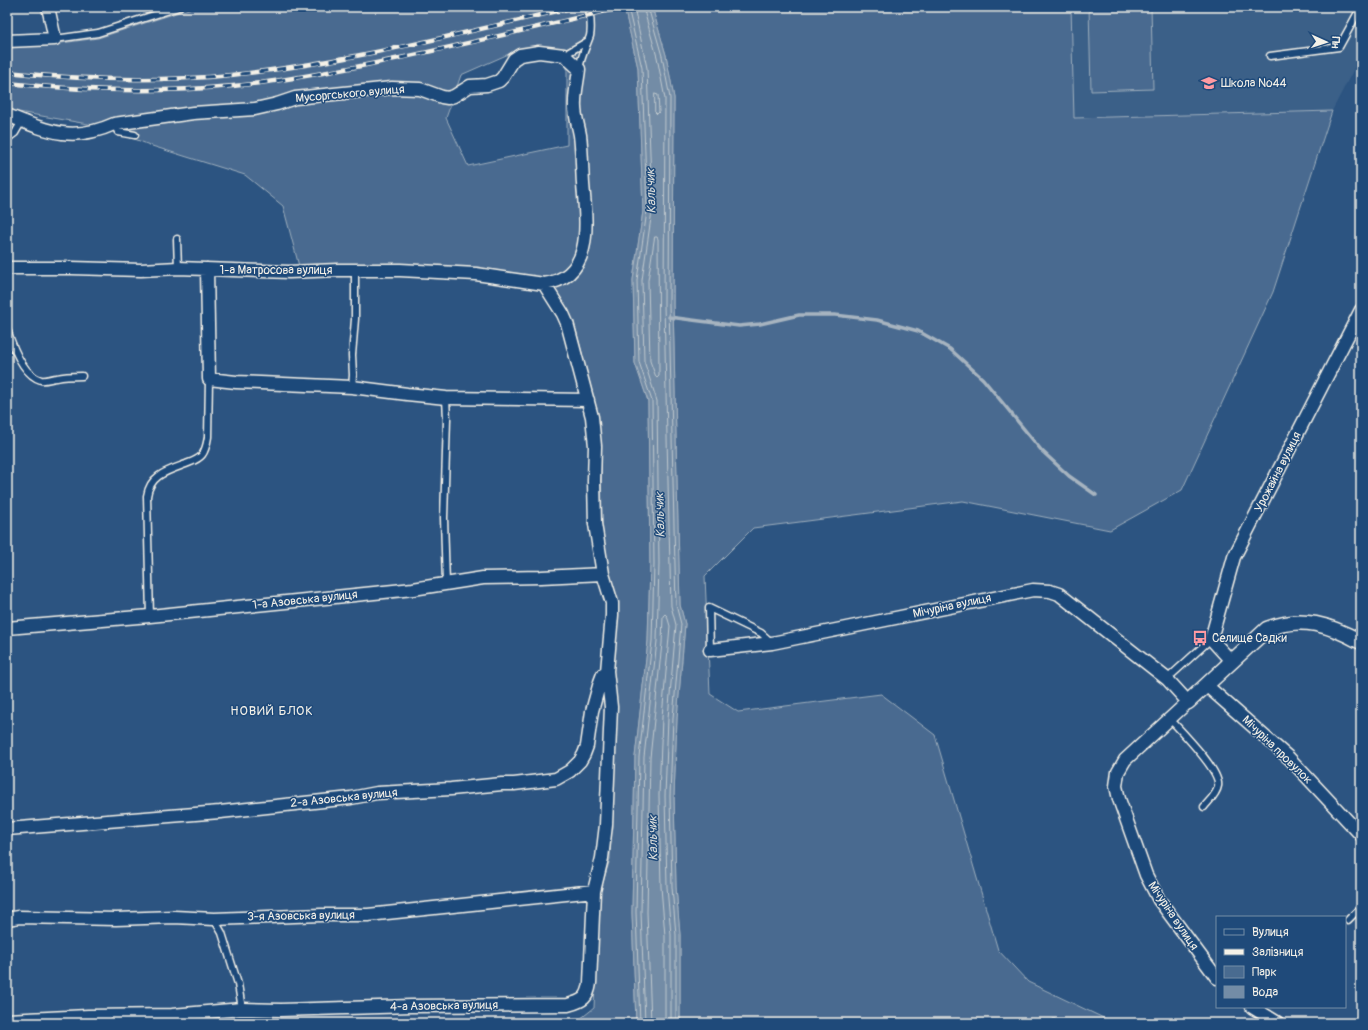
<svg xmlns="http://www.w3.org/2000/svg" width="1368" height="1030" font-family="Pangolin,sans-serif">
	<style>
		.built { fill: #3b6088 }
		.green { fill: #496b90; stroke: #9eaebc; fill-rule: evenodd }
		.water { fill: #738ca6; stroke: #a7b4c0 }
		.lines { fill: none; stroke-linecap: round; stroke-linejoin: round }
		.shore { stroke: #c0c9ce; stroke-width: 1 }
		.stream { stroke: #a7b4c0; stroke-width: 3.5 }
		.service-casing { stroke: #f4f1e8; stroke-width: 9 }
		.minor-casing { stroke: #f4f1e8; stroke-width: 15 }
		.tertiary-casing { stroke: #f4f1e8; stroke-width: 17 }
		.service { stroke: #1f4a7a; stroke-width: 6 }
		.minor { stroke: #1f4a7a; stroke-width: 12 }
		.tertiary { stroke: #1f4a7a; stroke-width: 14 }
		.rail-casing { stroke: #f4f1e8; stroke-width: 4.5 }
		.rail { stroke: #1f4a7a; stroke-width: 3; stroke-dasharray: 9; stroke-linecap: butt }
		.labels { text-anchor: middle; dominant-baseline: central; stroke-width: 3; stroke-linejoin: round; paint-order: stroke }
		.poi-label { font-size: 12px; fill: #f4f1e8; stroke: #1f4a7a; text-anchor: start }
		.street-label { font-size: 12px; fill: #f4f1e8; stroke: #1f4a7a }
		.water-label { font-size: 13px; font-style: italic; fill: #dadddb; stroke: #1f4a7a }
		.neighbourhood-label { font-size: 13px; letter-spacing: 1px; fill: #f4f1e8; stroke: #1f4a7a }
	</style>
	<rect width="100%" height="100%" fill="#2c5481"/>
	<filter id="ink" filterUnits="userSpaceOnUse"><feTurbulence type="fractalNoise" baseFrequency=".025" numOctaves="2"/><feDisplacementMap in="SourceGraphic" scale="8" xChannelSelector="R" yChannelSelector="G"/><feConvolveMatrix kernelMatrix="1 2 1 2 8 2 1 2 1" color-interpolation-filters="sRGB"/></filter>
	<g filter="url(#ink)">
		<path class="built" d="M 1071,7 L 1361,7 L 1361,55 L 1332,111 L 1073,118 Z"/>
		<path class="green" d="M 195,7 L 624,7 L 638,68 L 643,211 L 633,280 L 635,363 L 648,401 L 650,564 L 648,641 L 635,757 L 632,912 L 636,1023 L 575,1023 L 594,1008 L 599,895 L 610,859 L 617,715 L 608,691 L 617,628 L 618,602 L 611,582 L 602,527 L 601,444 L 599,423 L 595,403 L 576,330 L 569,315 L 543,285 L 403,269 L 300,270 L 283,206 L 245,175 L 152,146 L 105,127 L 7,110 L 7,45 L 54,44 L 98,38 ZM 520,49 L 567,49 L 567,145 L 468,166 L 446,118 L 461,75 Z
			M 652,7 L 1071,7 L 1074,118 L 1332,111 L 1273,292 L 1182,490 L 1110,530 L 963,501 L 753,528 L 705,576 L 710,694 L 738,712 L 881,694 L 935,735 L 998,950 L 1028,982 L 1114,1023 L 680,1023 L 680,935 L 676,887 L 674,796 L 677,718 L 685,624 L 680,605 L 678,525 L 673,304 L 674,98 L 666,55 Z
			M 1089,7 L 1151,7 L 1153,89 L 1091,91 Z"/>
		<path class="water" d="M 624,7 L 652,7 L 666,55 L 674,98 L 673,304 L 678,525 L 680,605 L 685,624 L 677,718 L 674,796 L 676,887 L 680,935 L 680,1023 L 636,1023 L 632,913 L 635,757 L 648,641 L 650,564 L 648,401 L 635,363 L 633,280 L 643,211 L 638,68 Z"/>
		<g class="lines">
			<path class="shore" d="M 628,7 L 642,68 L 647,211 L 637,280 L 639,362 L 652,401 L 654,564 L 652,641 L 639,757 L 636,912 L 640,1023
				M 634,7 L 647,68 L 652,211 L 642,280 L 644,361 L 657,401 L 659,564 L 657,641 L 644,757 L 641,912 L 645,1023
				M 643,7 L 657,57 L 665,99 L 664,304 L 669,526 L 671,606 L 676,625 L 668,718 L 665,796 L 667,887 L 671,935 L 671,1023
				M 648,7 L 662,56 L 670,98 L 669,304 L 674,526 L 676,605 L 681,624 L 673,718 L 670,796 L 672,887 L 676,935 L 676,1023
				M 655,94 L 658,95 L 659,112 L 657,114 L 655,112 Z
				M 655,237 L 657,237 L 658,239 L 659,376 L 657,378 L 656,377 L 650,361 L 648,281 Z
				M 651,1023 L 647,912 L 650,758 L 662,643 L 663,616 L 665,614 L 667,616 L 670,626 L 662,717 L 659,795 L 661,887 L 665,936 L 665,1023"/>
			<path class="stream" d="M 669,317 L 739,326 L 760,324 L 799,315 L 835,315 L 877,320 L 918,331 L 950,349 L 983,379 L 1042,451 L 1069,476 L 1096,495
				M 1054,1020 L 1057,1023"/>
			<defs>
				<path id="service" d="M 55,39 L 98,33 L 179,7
					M 564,55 L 588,41
					M 1270,56 L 1339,47 L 1361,7
					M 579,69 C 581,57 586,47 590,36 C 592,26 590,16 589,7
					M 114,124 L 118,132 L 135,135
					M 7,139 L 15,133 L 22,121
					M 177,239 L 178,268
					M 7,329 C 12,345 23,375 41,380 C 46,381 52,378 57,378 C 65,376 74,376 82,376
					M 352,387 L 353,375 L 352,355 L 355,319 L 355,270
					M 446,398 L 447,419 L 444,518 L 446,584
					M 150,616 L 147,496 C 150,475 167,471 186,464 C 191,462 198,460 202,455 C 206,450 207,443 208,437 L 209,379
					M 710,650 L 709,608 L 761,633 L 771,642
					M 1167,679 L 1211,639
					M 1170,719 C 1181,731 1221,771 1218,786 C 1217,794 1209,801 1204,807
					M 214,919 L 222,933 L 238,984 L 242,1009
					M 1348,920 L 1361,907"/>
				<path id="minor" d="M 7,41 L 55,39 L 48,7
					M 7,115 C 47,131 72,143 114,124 L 193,113 L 255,109 L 277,104 L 295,98 L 392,88 L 420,89 L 442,97 L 448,98 L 454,96 L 470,86 L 487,85 L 499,81 L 503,77 L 514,59 L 520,55 L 539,52 L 564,55 L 579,69 C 578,80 575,91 575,102 C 574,114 578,124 580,135 C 582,151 582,168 583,184 C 586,221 595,277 544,284 L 476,274 L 400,270 L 338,270 L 289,272 L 178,268 L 141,270 L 72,268 L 7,268
					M 207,269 L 209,379 L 236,382 L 352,387 L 407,394 L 446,398 L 588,400
					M 7,628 L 150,616 L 335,597 L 413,589 L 483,578 L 541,577 L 603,574
					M 710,650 L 772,643 L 1033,590 L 1050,591 L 1059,594 L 1167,679 L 1188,702 L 1125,760 L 1118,772 L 1116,786 L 1119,799 L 1146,875 L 1159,900 L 1217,978
					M 1232,662 L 1211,639 L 1234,557 L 1361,310
					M 1206,685 L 1289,758 L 1361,835
					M 7,829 L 220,812 L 351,798 L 377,793 L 451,789 L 502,784 L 514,784 L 556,779 L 570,771 L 580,761 L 584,754 L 587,746 L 592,711 L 600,682 L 603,674 L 607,671
					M 7,919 L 19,917 L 116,919 L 174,917 L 214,919 L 321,915 L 368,915 L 594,891
					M 1252,1007 L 1278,1023
					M 7,1020 L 88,1016 L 172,1015 L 242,1009 L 281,1010 L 411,1006 L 568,1005 C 583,1001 588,998 590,983 L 594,891 L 602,858 L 606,825 L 611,707 L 607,671 L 612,615 L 612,603 L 603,574 L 595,524 L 594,481 L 595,446 L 592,417 L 567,323 L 563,314 L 544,284"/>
				<path id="tertiary" d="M 1188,702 L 1267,629 C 1302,615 1330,625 1361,642"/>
			</defs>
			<use href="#service" class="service-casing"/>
			<use href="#minor" class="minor-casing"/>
			<use href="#tertiary" class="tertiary-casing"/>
			<use href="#service" class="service"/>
			<use href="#minor" class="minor"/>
			<use href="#tertiary" class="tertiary"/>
			<defs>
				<path id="rail" d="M 7,72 C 81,80 157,82 231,75 C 347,63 462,33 575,7
					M 7,83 C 82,91 158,93 233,86 C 278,82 322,73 366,65 C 452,48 537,27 623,7"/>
			</defs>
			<use href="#rail" class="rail-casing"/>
			<use href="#rail" class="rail"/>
		</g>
	</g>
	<defs>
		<symbol id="school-bare" viewBox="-9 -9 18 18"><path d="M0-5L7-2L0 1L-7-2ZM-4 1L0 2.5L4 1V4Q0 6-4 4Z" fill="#ff9aa2" stroke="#1f4a7a" stroke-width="2.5" paint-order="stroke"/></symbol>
		<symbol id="bus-bare" viewBox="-9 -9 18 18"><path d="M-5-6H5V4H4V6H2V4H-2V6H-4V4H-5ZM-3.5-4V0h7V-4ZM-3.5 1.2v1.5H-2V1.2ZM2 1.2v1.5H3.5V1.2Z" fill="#ff9aa2" stroke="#1f4a7a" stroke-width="2.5" paint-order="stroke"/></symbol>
	</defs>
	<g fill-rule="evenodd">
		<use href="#school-bare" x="1198" y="72" width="22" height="22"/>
		<use href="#bus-bare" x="1189" y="627" width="22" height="22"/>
	</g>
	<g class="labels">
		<g class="poi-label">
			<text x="1221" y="83">Школа №44</text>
			<text x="1212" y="638">Селище Садки</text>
		</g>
		<g class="street-label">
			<text transform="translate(350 94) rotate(-5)">Мусоргського вулиця</text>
			<text x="276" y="270">1-а Матросова вулиця</text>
			<text transform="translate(1278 472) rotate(-63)">Урожайна вулиця</text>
			<text transform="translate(305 600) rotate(-6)">1-а Азовська вулиця</text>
			<text transform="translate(952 606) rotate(-12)">Мічуріна вулиця</text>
			<text transform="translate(1277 750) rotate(44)">Мічуріна провулок</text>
			<text transform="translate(344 798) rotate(-6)">2-а Азовська вулиця</text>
			<text transform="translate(301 916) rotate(-1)">3-я Азовська вулиця</text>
			<text transform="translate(1173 916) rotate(56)">Мічуріна вулиця</text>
			<text transform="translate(444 1006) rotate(-1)">4-а Азовська вулиця</text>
		</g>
		<g class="water-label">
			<text transform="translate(651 191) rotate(-92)">Кальчик</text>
			<text transform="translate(660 515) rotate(-92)">Кальчик</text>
			<text transform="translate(653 838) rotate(-91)">Кальчик</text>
		</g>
		<g class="neighbourhood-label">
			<text x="272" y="711">НОВИЙ БЛОК</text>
		</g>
	</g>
	<rect width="1368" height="1030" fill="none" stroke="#1f4a7a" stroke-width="24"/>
	<rect x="12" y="12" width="1344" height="1006" fill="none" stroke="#f4f1e8" stroke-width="1.5" filter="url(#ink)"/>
	<rect x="1216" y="916" width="130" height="92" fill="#1f4a7a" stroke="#748da6"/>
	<rect x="1224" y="929" width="20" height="6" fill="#1f4a7a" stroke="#748da6"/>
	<text x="1252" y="936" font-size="12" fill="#f4f1e8">Вулиця</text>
	<rect x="1224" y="949" width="20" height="6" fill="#f4f1e8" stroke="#748da6"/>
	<text x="1252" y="956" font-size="12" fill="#f4f1e8">Залізниця</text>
	<rect x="1224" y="966" width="20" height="12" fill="#496b90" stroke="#748da6"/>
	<text x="1252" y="976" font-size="12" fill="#f4f1e8">Парк</text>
	<rect x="1224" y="986" width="20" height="12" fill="#738ca6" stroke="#748da6"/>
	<text x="1252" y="996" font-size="12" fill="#f4f1e8">Вода</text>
	<g transform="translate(1326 42) rotate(93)" stroke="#1f4a7a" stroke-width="3" paint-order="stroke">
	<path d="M0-3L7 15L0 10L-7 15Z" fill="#f4f1e8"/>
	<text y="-6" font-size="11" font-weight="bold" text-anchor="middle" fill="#f4f1e8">Пн</text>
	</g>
</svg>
